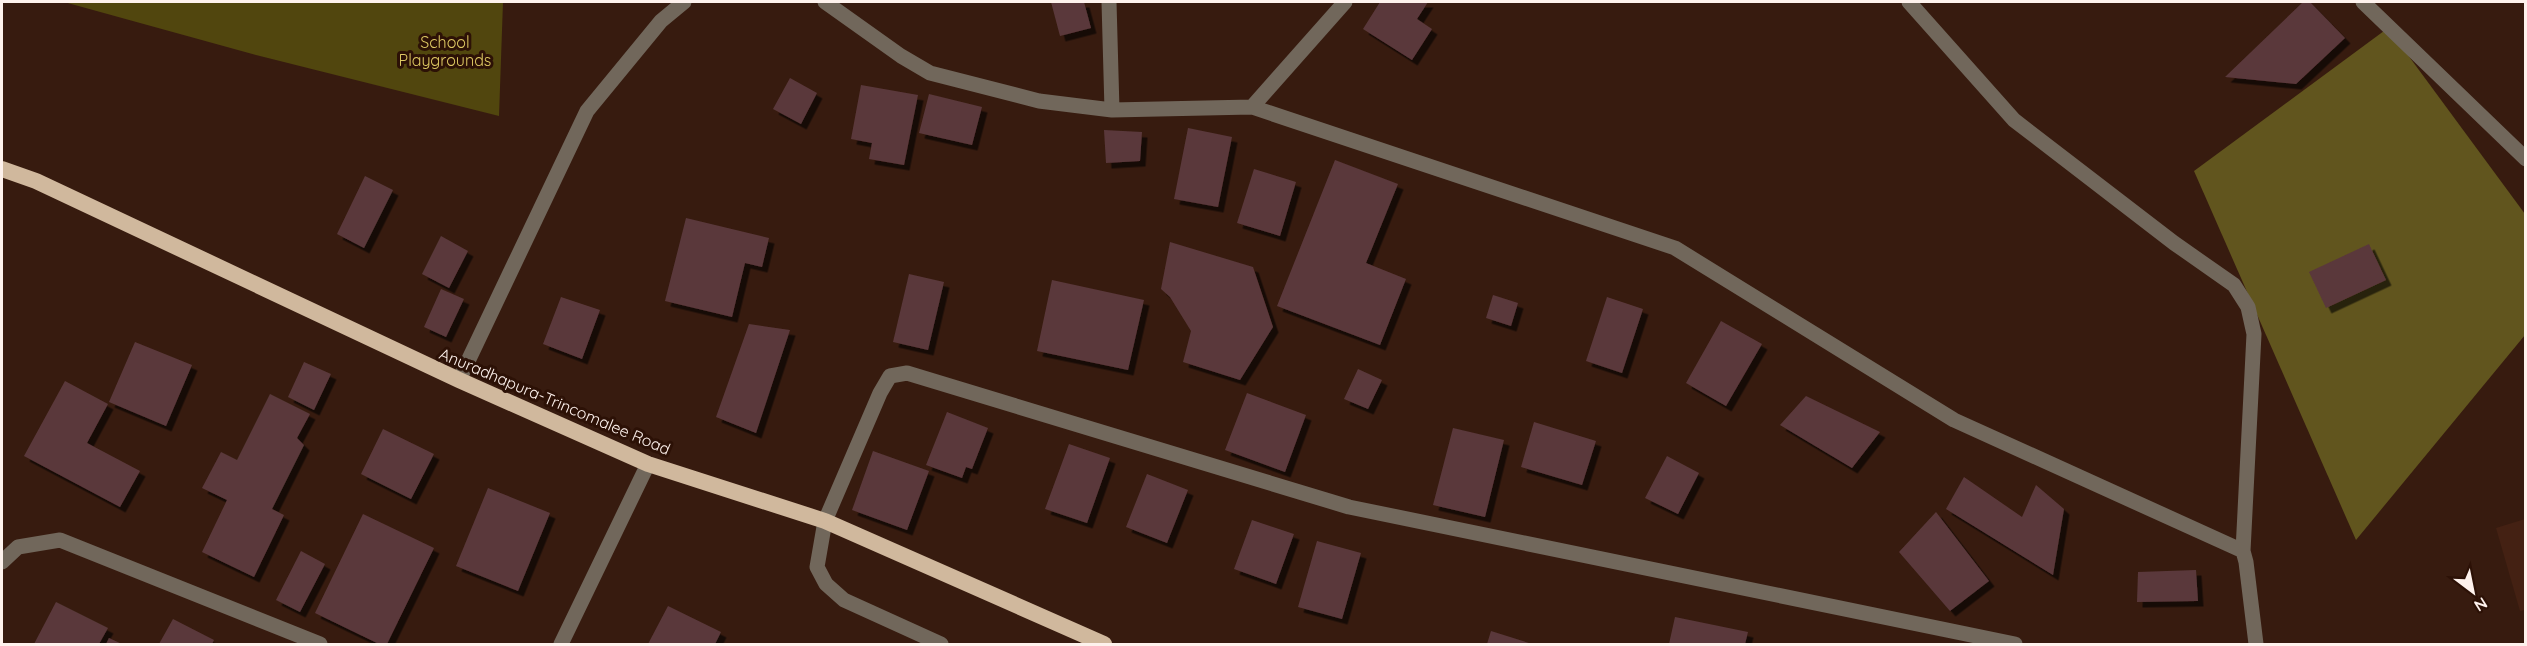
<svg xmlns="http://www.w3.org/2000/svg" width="2527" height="646" font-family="Quicksand,sans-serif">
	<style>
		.built { fill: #442113 }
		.green { fill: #51460e }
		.forest { fill: #61551e }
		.building { fill: #5a383b; filter: url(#shadow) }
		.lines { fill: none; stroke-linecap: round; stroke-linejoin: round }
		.minor { stroke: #71675b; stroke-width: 15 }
		.trunk { stroke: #d0b89d; stroke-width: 16 }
		.labels { text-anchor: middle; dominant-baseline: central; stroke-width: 6; stroke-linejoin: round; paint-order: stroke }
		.park-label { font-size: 16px; fill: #dec963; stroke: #2c1106 }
		.street-label { font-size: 16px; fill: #fef2ed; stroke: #2c1106 }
	</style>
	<defs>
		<filter id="shadow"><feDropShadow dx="5.5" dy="5.5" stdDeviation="0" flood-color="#0009"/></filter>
	</defs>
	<rect width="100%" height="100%" fill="#371b0f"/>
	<path class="built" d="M 2525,519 L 2525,610 L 2520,611 L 2496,528 Z"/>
	<path class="green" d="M 64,2 L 503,2 L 499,116 L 256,55 Z"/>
	<path class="forest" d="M 2388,28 L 2525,214 L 2525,335 L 2356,540 L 2194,171 Z"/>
	<path class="building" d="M 1051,2 L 1084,2 L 1091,28 L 1060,36 Z
		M 1380,2 L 1428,2 L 1417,19 L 1432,29 L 1412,60 L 1363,29 Z
		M 2303,2 L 2310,2 L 2345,38 L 2296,84 L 2225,77 Z
		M 790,78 L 817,93 L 801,124 L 773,109 Z
		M 861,85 L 918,95 L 904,165 L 869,159 L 872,143 L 851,139 Z
		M 929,94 L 982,107 L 972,145 L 919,133 Z
		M 1188,128 L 1232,137 L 1218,207 L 1174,199 Z
		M 1104,130 L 1142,132 L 1140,161 L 1106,163 Z
		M 1335,160 L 1398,184 L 1366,263 L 1406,279 L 1380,345 L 1277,306 Z
		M 1254,169 L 1296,182 L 1280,236 L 1237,223 Z
		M 365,176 L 393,190 L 364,248 L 337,234 Z
		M 686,218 L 769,238 L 762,267 L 745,263 L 732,317 L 665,301 Z
		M 441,236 L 468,251 L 449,288 L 422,274 Z
		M 1170,242 L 1253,267 L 1273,327 L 1240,380 L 1183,362 L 1191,331 L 1170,297 L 1161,289 Z
		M 2369,244 L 2386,280 L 2326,308 L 2309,272 Z
		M 909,274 L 944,282 L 928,350 L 893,342 Z
		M 1052,280 L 1144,300 L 1128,370 L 1037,351 Z
		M 441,289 L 464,299 L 446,337 L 424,327 Z
		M 1493,295 L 1518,303 L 1511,326 L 1486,318 Z
		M 561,297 L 600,310 L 582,359 L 543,344 Z
		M 1607,297 L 1643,309 L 1622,373 L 1586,361 Z
		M 1721,321 L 1762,344 L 1726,406 L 1686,383 Z
		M 749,324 L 790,330 L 756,433 L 716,417 Z
		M 135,342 L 192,365 L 166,426 L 109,402 Z
		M 304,362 L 331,374 L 314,410 L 288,397 Z
		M 1358,369 L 1382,380 L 1368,409 L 1344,399 Z
		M 65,381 L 108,404 L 87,443 L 140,471 L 120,507 L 24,456 Z
		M 1247,393 L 1306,415 L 1285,472 L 1225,450 Z
		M 270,394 L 310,414 L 297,438 L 304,445 L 272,509 L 284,515 L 254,577 L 202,552 L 227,500 L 202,488 L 221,452 L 237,460 Z
		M 1806,396 L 1880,432 L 1852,468 L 1780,425 Z
		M 947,412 L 988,428 L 972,469 L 966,467 L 962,478 L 926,465 Z
		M 1534,422 L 1596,441 L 1582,485 L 1521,467 Z
		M 1453,428 L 1504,440 L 1485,517 L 1433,505 Z
		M 383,429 L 434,454 L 411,499 L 361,474 Z
		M 1069,444 L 1110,458 L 1087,523 L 1045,509 Z
		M 873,451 L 929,471 L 907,530 L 852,510 Z
		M 1667,456 L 1699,473 L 1678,514 L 1645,498 Z
		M 1147,474 L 1188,490 L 1167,543 L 1126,527 Z
		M 1964,477 L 2022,517 L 2036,485 L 2064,509 L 2053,575 L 1946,509 Z
		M 488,488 L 550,513 L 518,591 L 456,566 Z
		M 1936,512 L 1989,581 L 1950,611 L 1899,552 Z
		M 363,514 L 434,548 L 387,644 L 379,644 L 315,613 Z
		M 1252,520 L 1294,534 L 1276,584 L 1234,569 Z
		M 1317,541 L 1361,553 L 1342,619 L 1298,607 Z
		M 301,551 L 325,564 L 300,612 L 276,600 Z
		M 2196,570 L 2198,601 L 2137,602 L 2138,572 Z
		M 56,602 L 108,628 L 99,644 L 34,644 Z
		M 668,606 L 721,632 L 715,644 L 648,644 Z
		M 1675,617 L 1748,632 L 1745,644 L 1669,644 Z
		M 173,619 L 214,640 L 212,644 L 159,644 Z
		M 1491,631 L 1532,644 L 1487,644 Z
		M 109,638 L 122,644 L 106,644 Z"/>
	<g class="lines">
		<path class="minor" d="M 825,2 L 901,56 L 930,73 L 1039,101 L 1112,110 L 1252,107 L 1675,248 L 1954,420 L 2243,551 L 2246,562 L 2256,644
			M 1109,2 L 1112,110
			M 1909,2 L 2014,120 L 2174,243 L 2234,285 L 2248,307 L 2254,334 L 2243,551
			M 2363,2 L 2526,159
			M 1252,107 L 1345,2
			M 459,380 L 587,111 L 661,21 L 684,2
			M 2,562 L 18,547 L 60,540 L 320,644
			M 561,644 L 648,464
			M 941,644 L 844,600 L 826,584 L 817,567 L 825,521 L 880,393 L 890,376 L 907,373 L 1349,507 L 2015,644"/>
		<path class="trunk" d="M 2,169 L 36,181 L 459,380 L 648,464 L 825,521 L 1104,644"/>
	</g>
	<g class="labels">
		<g class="park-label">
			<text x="445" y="42">School<tspan x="445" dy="18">Playgrounds</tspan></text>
		</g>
		<g class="street-label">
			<text transform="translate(555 401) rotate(23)">Anuradhapura-Trincomalee Road</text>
		</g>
	</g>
	<rect width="2527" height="646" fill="none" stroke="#fef2ed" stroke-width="6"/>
	<g transform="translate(2473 592) rotate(148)" stroke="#2c1106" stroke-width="4.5" paint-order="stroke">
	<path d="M0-4.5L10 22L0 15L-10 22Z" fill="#fef2ed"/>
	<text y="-9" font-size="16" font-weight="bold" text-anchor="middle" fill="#fef2ed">N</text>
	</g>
</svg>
